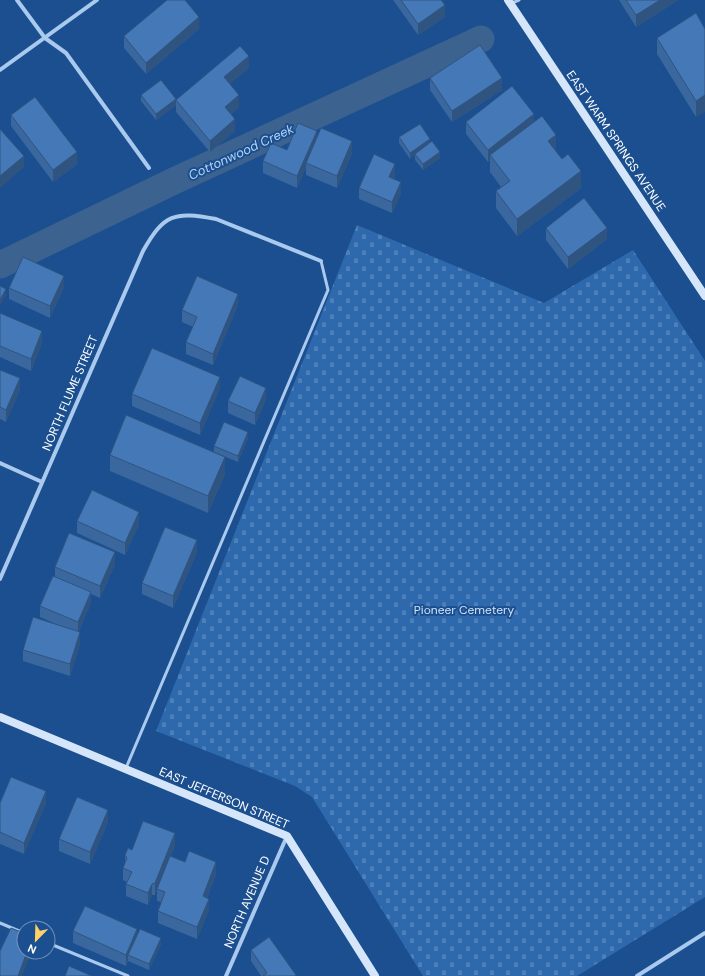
<svg xmlns="http://www.w3.org/2000/svg" width="705" height="976" font-family="'DM Sans',sans-serif">
	<style>
		.cemetery { fill: url(#cemetery-stones) }
		.lines { fill: none; stroke-linecap: round; stroke-linejoin: round }
		.canal { stroke: #3c6290; stroke-width: 27 }
		.lane { stroke: #a9c9ee; stroke-width: 3 }
		.street { stroke: #a9c9ee; stroke-width: 4 }
		.secondary { stroke: #d6e6fa; stroke-width: 8 }
		.wall { fill: #3a679d }
		.shaded-wall { fill: #305480 }
		.building { fill: #4478b7; stroke: #305480 }
		.labels { text-anchor: middle; dominant-baseline: central; stroke-width: 4; stroke-linejoin: round; paint-order: stroke }
		.street-label { font-size: 12px; fill: #fff; stroke: #1b4f8f }
		.park-label { font-size: 12px; fill: #cfe3fa; stroke: #1b4f8f }
		.water-label { font-size: 13px; font-style: italic; fill: #b5d3f5; stroke: #1b4f8f }
	</style>
	<defs>
		<pattern id="cemetery-stones" width="16" height="16" patternUnits="userSpaceOnUse"><rect width="16" height="16" fill="#2e69ad"/><path d="M2 7V4a2 2 0 0 1 4 0v3zM10 15v-3a2 2 0 0 1 4 0v3z" fill="#4d80b9"/></pattern>
	</defs>
	<rect width="100%" height="100%" fill="#1b4f8f"/>
	<path class="cemetery" d="M 357,225 L 544,303 L 633,250 L 705,361 L 705,897 L 577,976 L 423,976 L 312,797 L 295,786 L 156,731 Z"/>
	<g class="lines">
		<path class="canal" d="M 0,265 L 176,180 L 481,39"/>
		<path class="lane" d="M 512,3 L 519,0
			M 126,768 L 328,290 L 321,261
			M 0,923 L 24,933
			M 48,943 L 128,976"/>
		<path class="street" d="M 17,0 L 45,38 L 66,53 L 149,168
			M 0,70 L 97,0
			M 0,463 L 42,482
			M 0,579 L 143,251 C 164,214 174,211 216,219 L 321,261
			M 226,976 L 287,836
			M 637,976 L 705,933"/>
		<path class="secondary" d="M 508,0 L 705,296
			M 0,717 L 287,836 L 375,976"/>
	</g>
	<path class="wall" d="M 393,0 L 441,0 L 445,17 L 418,35 Z
		M 619,0 L 678,0 L 636,27 Z
		M 199,29 L 146,74 L 124,48 L 124,36 Z
		M 705,29 L 696,117 L 657,54 L 657,38 Z
		M 249,68 L 229,84 L 239,107 L 231,114 L 235,131 L 210,152 L 176,112 L 176,105 L 156,120 L 141,101 L 141,95 L 176,100 Z
		M 430,78 L 502,90 L 452,122 L 430,90 Z
		M 11,115 L 77,164 L 53,182 L 11,126 Z
		M 466,122 L 534,122 L 556,152 L 581,188 L 517,236 L 496,208 L 496,191 L 501,187 L 490,172 L 490,160 L 488,162 L 466,134 Z
		M 399,137 L 430,143 L 440,158 L 423,170 L 415,160 L 415,155 L 410,159 L 399,143 Z
		M 317,138 L 352,153 L 337,188 L 306,175 L 306,167 L 297,188 L 263,173 L 263,161 Z
		M 395,175 L 394,178 L 401,193 L 392,213 L 359,199 L 359,188 Z
		M 546,228 L 607,239 L 568,269 L 546,240 Z
		M 64,287 L 50,318 L 9,299 L 9,288 Z
		M 238,305 L 213,365 L 186,354 L 186,342 L 193,327 L 182,322 L 182,310 Z
		M 0,313 L 42,343 L 31,371 L 0,357 Z
		M 0,370 L 20,390 L 6,422 L 0,419 Z
		M 220,388 L 200,435 L 132,406 L 132,394 Z
		M 266,399 L 255,425 L 228,413 L 228,401 Z
		M 248,438 L 238,462 L 214,452 L 214,446 Z
		M 110,455 L 225,474 L 208,513 L 110,471 Z
		M 77,521 L 139,524 L 125,555 L 77,533 Z
		M 197,552 L 173,608 L 142,594 L 142,583 Z
		M 115,564 L 100,598 L 91,594 L 91,603 L 79,631 L 80,644 L 70,676 L 23,661 L 23,650 L 58,625 L 40,617 L 40,606 L 55,577 L 55,567 Z
		M 0,803 L 46,803 L 24,854 L 0,844 Z
		M 108,822 L 90,864 L 59,851 L 59,839 Z
		M 175,845 L 155,895 L 152,895 L 148,905 L 126,896 L 126,884 L 127,882 L 123,880 L 123,868 L 125,864 L 125,855 L 132,850 Z
		M 216,874 L 207,898 L 209,910 L 197,939 L 158,923 L 158,911 L 161,902 L 157,901 L 157,889 Z
		M 73,931 L 137,935 L 161,944 L 149,970 L 128,961 L 126,966 L 73,943 Z
		M 251,950 L 296,976 L 261,976 L 251,961 Z"/>
	<path class="shaded-wall" d="M 660,0 L 678,0 L 636,27 L 636,15 Z
		M 445,5 L 445,17 L 418,35 L 418,24 Z
		M 199,17 L 199,29 L 146,74 L 146,63 Z
		M 249,56 L 249,68 L 224,89 L 224,77 Z
		M 502,78 L 502,90 L 452,122 L 452,111 Z
		M 239,95 L 239,107 L 225,119 L 225,107 Z
		M 705,95 L 705,112 L 696,117 L 696,101 Z
		M 176,99 L 176,105 L 156,120 L 156,114 Z
		M 534,114 L 534,126 L 490,155 L 490,160 L 488,162 L 488,150 Z
		M 235,119 L 235,131 L 210,152 L 210,141 Z
		M 317,131 L 317,143 L 306,163 L 306,167 L 297,188 L 297,176 Z
		M 556,135 L 556,152 L 548,141 Z
		M 430,139 L 430,145 L 415,154 L 415,155 L 410,159 L 410,153 Z
		M 352,141 L 352,153 L 337,188 L 337,176 Z
		M 77,152 L 77,164 L 53,182 L 53,170 Z
		M 440,152 L 440,158 L 423,170 L 423,164 Z
		M 24,156 L 24,167 L 0,188 L 0,176 Z
		M 395,164 L 395,175 L 389,188 L 389,177 Z
		M 581,171 L 581,188 L 517,236 L 517,219 Z
		M 401,182 L 401,193 L 392,213 L 392,202 Z
		M 607,228 L 607,239 L 568,269 L 568,257 Z
		M 64,276 L 64,287 L 50,318 L 50,306 Z
		M 6,289 L 6,295 L 0,306 L 0,300 Z
		M 238,294 L 238,305 L 213,365 L 213,354 Z
		M 42,331 L 42,343 L 31,371 L 31,359 Z
		M 220,377 L 220,388 L 200,435 L 200,423 Z
		M 20,378 L 20,390 L 6,422 L 6,410 Z
		M 266,388 L 266,399 L 255,425 L 255,413 Z
		M 248,432 L 248,438 L 238,462 L 238,456 Z
		M 225,457 L 225,474 L 208,513 L 208,496 Z
		M 139,512 L 139,524 L 125,555 L 125,543 Z
		M 197,540 L 197,552 L 173,608 L 173,596 Z
		M 115,552 L 115,564 L 100,598 L 100,586 Z
		M 91,592 L 91,603 L 78,633 L 78,622 Z
		M 80,632 L 80,644 L 70,676 L 70,664 Z
		M 46,791 L 46,803 L 24,854 L 24,843 Z
		M 108,810 L 108,822 L 90,864 L 90,852 Z
		M 175,833 L 175,845 L 155,895 L 155,883 Z
		M 216,862 L 216,874 L 203,908 L 203,896 Z
		M 152,884 L 152,895 L 148,905 L 148,893 Z
		M 209,899 L 209,910 L 197,939 L 197,927 Z
		M 137,929 L 137,941 L 128,955 L 128,961 L 126,966 L 126,955 Z
		M 161,938 L 161,944 L 149,970 L 149,964 Z
		M 27,952 L 32,952 L 22,976 L 18,976 Z"/>
	<path class="building" d="M 167,0 L 185,0 L 199,17 L 146,63 L 124,36 Z
		M 401,0 L 441,0 L 445,5 L 418,24 Z
		M 626,0 L 660,0 L 636,15 Z
		M 696,13 L 705,29 L 705,95 L 696,101 L 657,38 Z
		M 480,45 L 502,78 L 452,111 L 430,78 Z
		M 240,46 L 249,56 L 224,77 L 239,95 L 225,107 L 235,119 L 210,141 L 176,100 Z
		M 161,80 L 176,99 L 156,114 L 141,95 Z
		M 512,86 L 534,114 L 488,150 L 466,122 Z
		M 35,97 L 77,152 L 53,170 L 11,115 Z
		M 542,116 L 556,135 L 548,141 L 562,159 L 568,154 L 581,171 L 517,219 L 496,191 L 510,181 L 490,155 Z
		M 298,123 L 317,131 L 297,176 L 263,161 L 271,143 L 287,150 Z
		M 420,124 L 430,139 L 410,153 L 399,137 Z
		M 321,128 L 352,141 L 337,176 L 306,163 Z
		M 0,129 L 24,156 L 0,176 Z
		M 432,141 L 440,152 L 423,164 L 415,154 Z
		M 374,154 L 395,164 L 389,177 L 401,182 L 392,202 L 359,188 Z
		M 584,198 L 607,228 L 568,257 L 546,228 Z
		M 23,257 L 64,276 L 50,306 L 9,288 Z
		M 197,276 L 238,294 L 213,354 L 186,342 L 197,317 L 182,310 Z
		M 0,286 L 6,289 L 0,300 Z
		M 0,313 L 42,331 L 31,359 L 0,346 Z
		M 152,348 L 220,377 L 200,423 L 132,394 Z
		M 0,370 L 20,378 L 6,410 L 0,407 Z
		M 240,376 L 266,388 L 255,413 L 228,401 Z
		M 126,415 L 225,457 L 208,496 L 110,455 Z
		M 224,422 L 248,432 L 238,456 L 214,446 Z
		M 92,490 L 139,512 L 125,543 L 77,521 Z
		M 165,527 L 197,540 L 173,596 L 142,583 Z
		M 69,533 L 115,552 L 100,586 L 55,567 Z
		M 53,576 L 91,592 L 78,622 L 40,606 Z
		M 33,617 L 80,632 L 70,664 L 23,650 Z
		M 11,777 L 46,791 L 24,843 L 0,832 L 0,803 Z
		M 77,797 L 108,810 L 90,852 L 59,839 Z
		M 143,821 L 175,833 L 155,883 L 152,884 L 148,893 L 126,884 L 132,872 L 123,868 L 127,858 L 125,855 L 128,848 L 132,850 Z
		M 189,851 L 216,862 L 203,896 L 209,899 L 197,927 L 158,911 L 165,892 L 157,889 L 170,856 L 185,862 Z
		M 85,906 L 137,929 L 126,955 L 73,931 Z
		M 11,928 L 24,933 L 24,952 L 27,952 L 18,976 L 0,976 L 0,951 Z
		M 140,929 L 161,938 L 149,964 L 128,955 Z
		M 269,937 L 296,975 L 295,976 L 263,976 L 267,973 L 251,950 Z
		M 69,966 L 92,976 L 65,976 Z"/>
	<g class="labels">
		<g class="street-label">
			<text transform="translate(616 141) rotate(56)">EAST WARM SPRINGS AVENUE</text>
			<text transform="translate(70 393) rotate(-67)">NORTH FLUME STREET</text>
			<text transform="translate(224 798) rotate(23)">EAST JEFFERSON STREET</text>
			<text transform="translate(247 902) rotate(-67)">NORTH AVENUE D</text>
		</g>
		<g class="park-label">
			<text x="464" y="610">Pioneer Cemetery</text>
		</g>
		<g class="water-label">
			<text transform="translate(241 152) rotate(-25)">Cottonwood Creek</text>
		</g>
	</g>
	<g transform="translate(36 940) rotate(203)"><circle r="19" fill="#1b4f8f" stroke="#7695bc"/>
	<path d="M0-3L7 15L0 10L-7 15Z" fill="#ffd166"/>
	<text y="-6" font-size="11" font-weight="bold" text-anchor="middle" fill="#ffffff">N</text>
	</g>
</svg>
